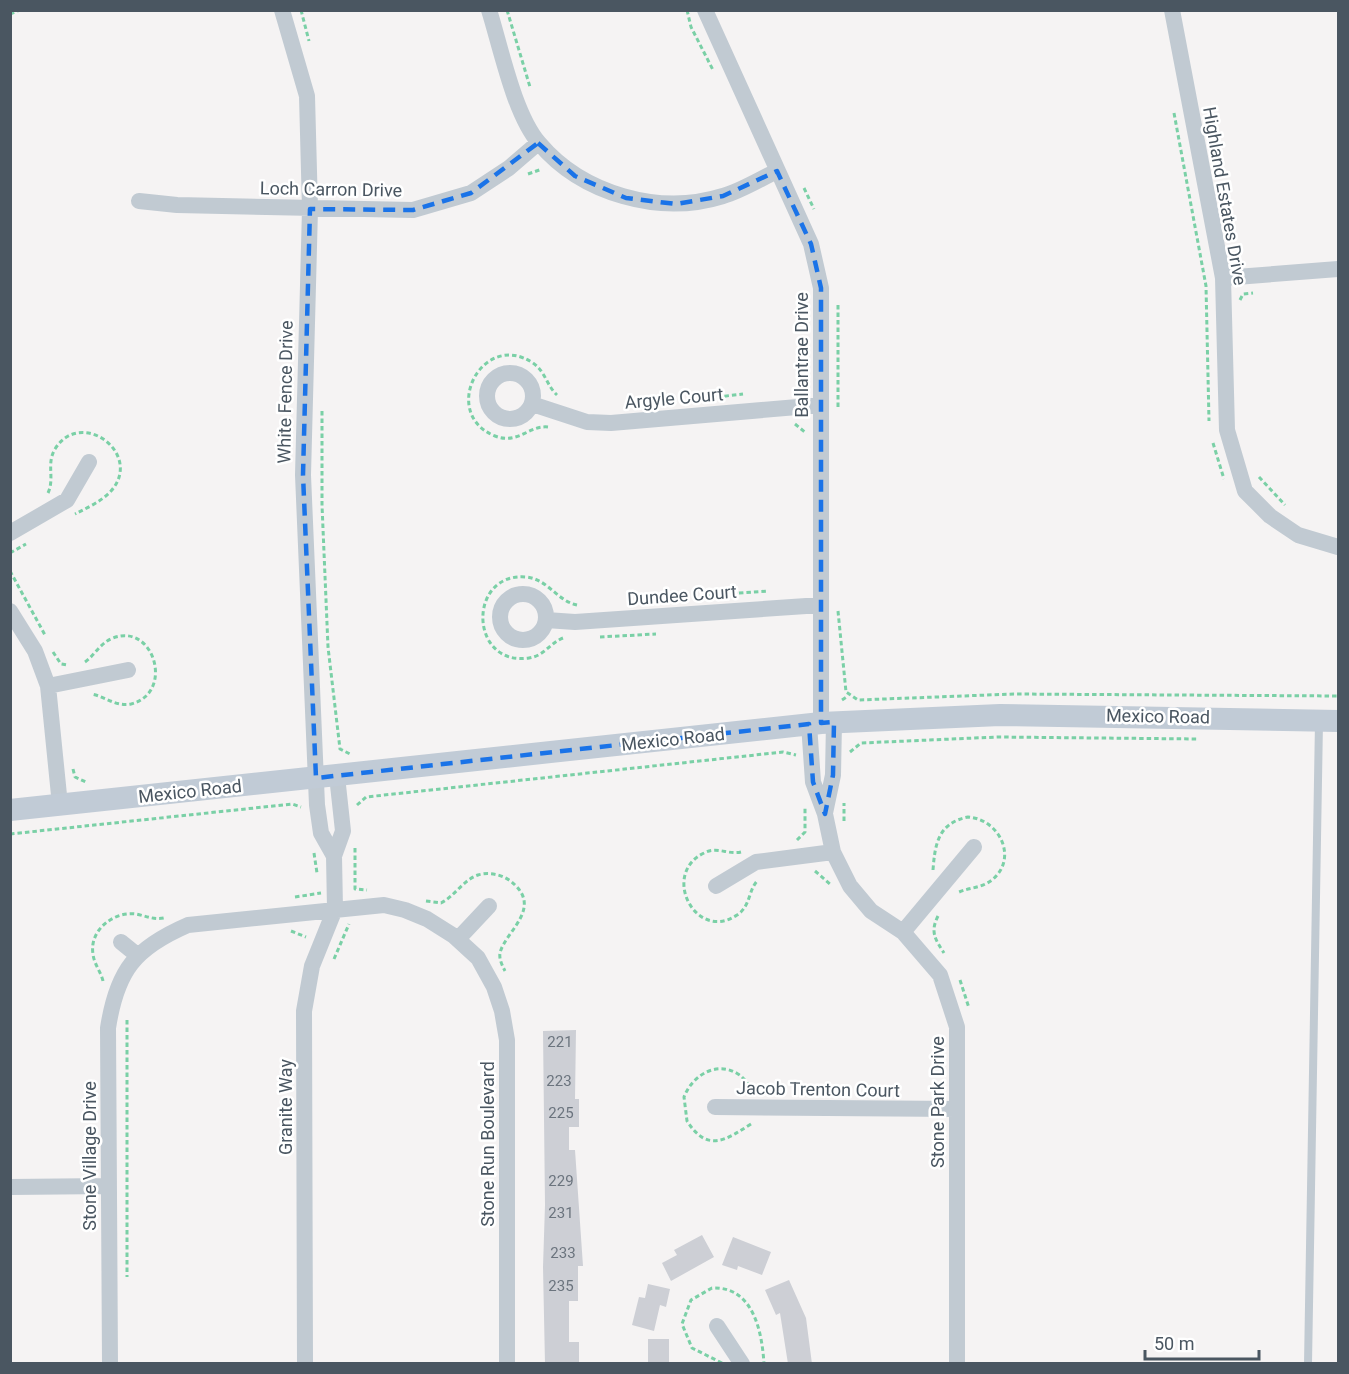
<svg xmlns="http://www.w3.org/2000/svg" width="1349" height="1374" font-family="Roboto,sans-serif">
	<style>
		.building { fill: #cdcfd5 }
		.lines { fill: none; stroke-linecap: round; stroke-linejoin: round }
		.path { stroke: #7ad0a6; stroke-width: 3; stroke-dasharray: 4.5 3; stroke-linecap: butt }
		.lane { stroke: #c1cad2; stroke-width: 8 }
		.street { stroke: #c1cad2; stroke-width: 16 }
		.secondary { stroke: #c1cbd6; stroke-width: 22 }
		.marked { fill: none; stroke: #1a73e8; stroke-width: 4.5; stroke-dasharray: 12 8; stroke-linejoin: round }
		.labels { text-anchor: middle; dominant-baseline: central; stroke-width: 5; stroke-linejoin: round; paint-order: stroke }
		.number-label { font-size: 15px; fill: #6b747e }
		.street-label { font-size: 18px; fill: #4a5661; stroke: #fff }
	</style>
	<rect width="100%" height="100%" fill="#f5f3f3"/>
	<path class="building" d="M 576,1030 L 575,1099 L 579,1099 L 579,1127 L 569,1127 L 569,1150 L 575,1150 L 583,1266 L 578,1266 L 578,1301 L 569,1301 L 569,1342 L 579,1342 L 579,1364 L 545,1364 L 543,1267 L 545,1205 L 543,1031 Z
		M 702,1235 L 714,1257 L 671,1281 L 662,1263 L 677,1255 L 674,1250 Z
		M 733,1237 L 771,1252 L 762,1275 L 738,1266 L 737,1270 L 722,1265 Z
		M 789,1280 L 806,1318 L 812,1364 L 788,1364 L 780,1313 L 776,1315 L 765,1290 Z
		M 648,1284 L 670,1289 L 666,1307 L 660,1305 L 654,1331 L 632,1325 L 639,1297 L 645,1298 Z
		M 648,1339 L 669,1339 L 669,1364 L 648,1364 Z"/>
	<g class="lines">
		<path class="path" d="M 301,10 L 309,41
			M 507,10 L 530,87
			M 687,10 L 691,27 L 713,70
			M 10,14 L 20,10
			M 1174,113 L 1206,286 L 1209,421
			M 528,174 L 542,169
			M 804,188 L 814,209
			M 1240,300 L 1243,294 L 1253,293
			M 838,305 L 838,407
			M 717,397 L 743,394
			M 322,411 L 322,505 L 328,647 L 340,749 L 350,754
			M 795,424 L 806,433
			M 548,427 C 529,425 518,445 495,436 C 439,414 482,329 533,363 C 545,371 547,386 557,395
			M 1213,443 L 1224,479
			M 1259,477 L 1285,505
			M 48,493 C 55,478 46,464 55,449 C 81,407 144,454 111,491 C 102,501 87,508 75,514
			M 10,553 L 26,544
			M 10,571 L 45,635
			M 709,595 L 768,591
			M 838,611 L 846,692 L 858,700 L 1014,694 L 1338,696
			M 600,637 L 656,634
			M 563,638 C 550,643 544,656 529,658 C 469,667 467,572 526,577 C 548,579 557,601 577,605
			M 53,652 L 61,664 L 67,665
			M 85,662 C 95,655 100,643 113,638 C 154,622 175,693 131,704 C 115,707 105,696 91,694
			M 842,700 L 848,696
			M 850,752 L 861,743 L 998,737 L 1199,739
			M 73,769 L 75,777 L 86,782
			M 357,805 L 366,797 L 783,752 L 796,755
			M 844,821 L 844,803
			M 10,834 L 292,804 L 301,807
			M 797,840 L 805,832 L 805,808
			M 355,848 L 355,889 L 367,890
			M 741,852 C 728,855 717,846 704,853 C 660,874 696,943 737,915 C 751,906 748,890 758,880
			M 314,853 L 317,873
			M 933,870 C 935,844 938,823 968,817 C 999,819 1019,858 992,880 C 980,889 969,887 957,893
			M 815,871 L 830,884
			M 295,897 L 321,893
			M 426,901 L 441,903 C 455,896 463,880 478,875 C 488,872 500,874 509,880 C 546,907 505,931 500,953 C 499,959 502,965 505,971
			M 938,916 C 930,932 935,939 944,953
			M 291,931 L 306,937
			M 334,959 L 349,924
			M 960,980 L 969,1008
			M 103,981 C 101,972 94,964 93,954 C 89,930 114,911 136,914 C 146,916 154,920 164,918
			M 127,1020 L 127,1277
			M 751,1124 C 727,1139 708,1154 687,1121 L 684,1097 C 692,1076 716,1060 738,1074 C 745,1078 748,1086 755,1091
			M 722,1363 L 692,1348 L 682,1324 L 691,1300 L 712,1288 C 753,1286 762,1331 764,1364"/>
		<path class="lane" d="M 1308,1364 L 1319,722"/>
		<path class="street" d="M 282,10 L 307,96 L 310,209 L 303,475 L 317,805 L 321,833 L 334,856
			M 489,10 C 501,48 514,114 539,143 C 582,194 659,216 723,196 C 741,191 760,179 777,171
			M 705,10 L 811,244 L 821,288 L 821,723
			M 1172,10 L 1223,278 L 1227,430 L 1245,491 L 1270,516 L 1298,535 L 1338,547
			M 139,201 L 177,205 L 413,210 L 471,193 L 509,168 L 538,143
			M 1223,278 L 1338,269
			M487 396a23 23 0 1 1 46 0a23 23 0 1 1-46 0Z
			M 532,404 L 587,422 L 611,423 L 821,405
			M 10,533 L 67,500 L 89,462
			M500 617a23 23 0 1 1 46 0a23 23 0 1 1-46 0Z
			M 10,611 L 35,651 L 48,686 L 60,805
			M 546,620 L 575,622 L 821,605
			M 48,686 L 128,670
			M 809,724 L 813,782 L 825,814 L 833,852 L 850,886 L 871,911 L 903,932 L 940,975 L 957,1027 L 957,1364
			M 825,813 L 833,775 L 834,722
			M 716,886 L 756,862 L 833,852
			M 903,932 L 974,847
			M 458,939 L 489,906
			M 121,942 L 137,955
			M 715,1107 L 957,1109
			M 10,1187 L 109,1186
			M 717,1326 L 742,1364
			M 110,1364 L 108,1028 C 117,970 135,948 188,925 L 384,905 L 405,910 L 427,919 L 454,936 L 478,958 L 494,987 L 502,1011 L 507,1040 L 507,1364
			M 305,1364 L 304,1011 L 312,966 L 335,909 L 334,856 L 343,831 L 337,776"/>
		<path class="secondary" d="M 10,810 L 821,723 L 1000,715 L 1338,721"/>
	</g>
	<path class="marked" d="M 538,143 L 575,176 L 626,198 L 676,204 L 723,196 L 777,171 L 811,244 L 821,288 L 821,723 L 834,722 L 833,775 L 825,814 L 813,782 L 809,724 L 316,778 L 303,475 L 310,209 L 413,210 L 471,193 Z"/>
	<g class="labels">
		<g class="number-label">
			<text x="560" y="1042">221</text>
			<text x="559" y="1081">223</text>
			<text x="561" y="1113">225</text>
			<text x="561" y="1181">229</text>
			<text x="561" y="1213">231</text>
			<text x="563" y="1253">233</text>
			<text x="561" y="1286">235</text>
		</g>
		<g class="street-label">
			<text transform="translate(331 189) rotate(1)">Loch Carron Drive</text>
			<text transform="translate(1225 196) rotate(80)">Highland Estates Drive</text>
			<text transform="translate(801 355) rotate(-90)">Ballantrae Drive</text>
			<text transform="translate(285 392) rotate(-89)">White Fence Drive</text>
			<text transform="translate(674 398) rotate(-5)">Argyle Court</text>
			<text transform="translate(682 595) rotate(-4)">Dundee Court</text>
			<text transform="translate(1158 716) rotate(1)">Mexico Road</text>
			<text transform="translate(673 739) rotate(-6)">Mexico Road</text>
			<text transform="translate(190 791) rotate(-6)">Mexico Road</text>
			<text transform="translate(818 1089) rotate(1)">Jacob Trenton Court</text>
			<text transform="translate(937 1102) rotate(-90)">Stone Park Drive</text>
			<text transform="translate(285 1107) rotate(-90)">Granite Way</text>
			<text transform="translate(487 1144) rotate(-90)">Stone Run Boulevard</text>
			<text transform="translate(89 1156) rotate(-90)">Stone Village Drive</text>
		</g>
	</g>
	<rect width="1349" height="1374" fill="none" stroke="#4a5661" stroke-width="24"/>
	<path d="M1145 1350v9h114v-9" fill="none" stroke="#4a5661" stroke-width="3"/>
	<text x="1154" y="1350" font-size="18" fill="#4a5661" stroke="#ffffff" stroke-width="4.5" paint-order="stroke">50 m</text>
</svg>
